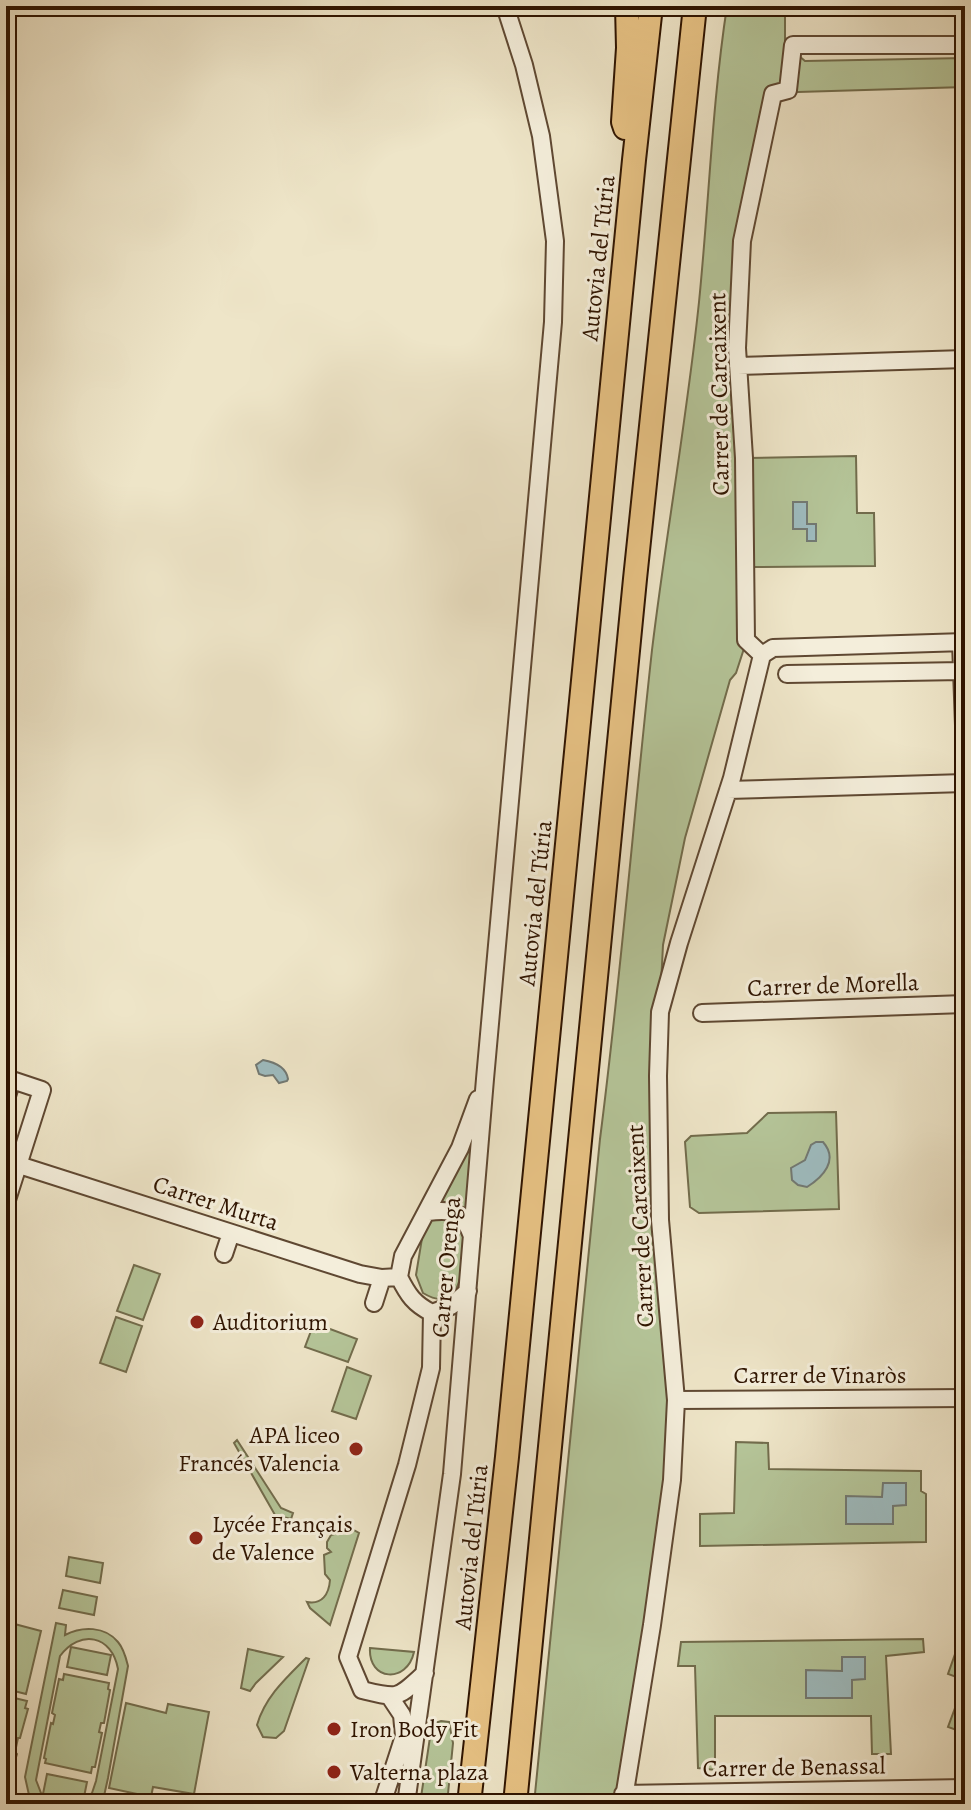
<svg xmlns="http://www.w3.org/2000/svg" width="971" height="1810" font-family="Alegreya,serif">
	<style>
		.green { fill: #b5c599; stroke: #726c4c; stroke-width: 2 }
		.water { fill: #9ebcc0; stroke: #727973; stroke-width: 2 }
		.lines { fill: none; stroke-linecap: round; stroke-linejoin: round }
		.minor-casing { stroke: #5f4832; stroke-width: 20 }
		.highway-casing { stroke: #2f1400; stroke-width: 26 }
		.minor { stroke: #f4eedb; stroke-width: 16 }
		.highway { stroke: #e7c284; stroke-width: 22 }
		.poi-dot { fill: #8f2418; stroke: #f4eedb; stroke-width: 3 }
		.labels { text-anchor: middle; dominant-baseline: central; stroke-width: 6; stroke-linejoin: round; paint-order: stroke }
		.street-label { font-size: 24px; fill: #2f1400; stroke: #f4eedb }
		.poi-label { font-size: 24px; fill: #2f1400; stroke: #f4eedb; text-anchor: start }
	</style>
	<rect width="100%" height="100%" fill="#eee5c8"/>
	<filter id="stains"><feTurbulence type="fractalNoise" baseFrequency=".0025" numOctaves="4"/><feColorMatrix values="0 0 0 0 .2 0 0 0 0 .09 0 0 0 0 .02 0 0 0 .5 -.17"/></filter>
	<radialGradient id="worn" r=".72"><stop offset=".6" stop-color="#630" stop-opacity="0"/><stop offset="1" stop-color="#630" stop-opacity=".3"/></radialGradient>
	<path class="green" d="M 727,6 L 793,6 L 792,9 L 785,15 L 785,44 L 805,61 L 965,58 L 965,87 L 798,92 L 769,95 L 735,347 L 750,630 L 736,673 L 730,680 L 685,838 L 663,945 L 658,1043 L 677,1392 L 626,1804 L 534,1804 L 600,1139 C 621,976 634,813 652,650 C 666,534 687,418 699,302 C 709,203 712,104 727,6 Z
		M 856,456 L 857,513 L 874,513 L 875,566 L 751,567 L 748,458 Z
		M 836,1112 L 839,1209 L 699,1213 L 690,1207 L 685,1142 L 691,1136 L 747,1133 L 768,1113 Z
		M 475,1122 L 467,1209 L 466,1211 L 453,1204 L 440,1201 Z
		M 452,1218 L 465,1231 C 463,1255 466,1319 423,1293 L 416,1275 L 424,1226 L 429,1220 Z
		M 134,1265 L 160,1274 L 143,1320 L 117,1311 Z
		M 116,1317 L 142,1326 L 126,1372 L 100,1363 Z
		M 314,1323 L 357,1339 L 348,1362 L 305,1347 Z
		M 347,1367 L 371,1376 L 356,1419 L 332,1411 Z
		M 237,1440 L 281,1508 L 293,1513 L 291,1519 L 275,1515 L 234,1443 Z
		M 736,1442 L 768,1443 L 769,1469 L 921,1471 L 921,1491 L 926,1494 L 926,1542 L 700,1546 L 700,1514 L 734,1513 Z
		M 352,1529 L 359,1533 L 330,1625 L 310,1608 L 307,1602 C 322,1605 329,1594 330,1580 L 325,1574 L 324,1555 L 331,1552 L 327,1548 L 327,1542 L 331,1535 Z
		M 69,1557 L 103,1563 L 100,1583 L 66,1576 Z
		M 63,1590 L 97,1597 L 94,1615 L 59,1608 Z
		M 7,1622 L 41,1631 L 26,1694 L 6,1689 Z
		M 56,1623 L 66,1625 L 65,1635 C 82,1626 105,1626 118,1642 C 124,1649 126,1658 128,1666 L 108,1778 L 104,1796 L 98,1804 L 80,1804 L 83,1802 L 43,1794 L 47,1774 L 87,1782 L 83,1802 L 92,1793 L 96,1781 L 118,1669 C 112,1635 80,1629 60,1656 L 36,1780 L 41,1793 L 52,1804 L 36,1804 L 29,1795 L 25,1777 Z
		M 965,1626 L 965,1680 L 948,1674 Z
		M 923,1639 L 924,1652 L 886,1656 L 891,1754 L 872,1754 L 871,1716 L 715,1716 L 715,1770 L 698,1768 L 695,1666 L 678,1666 L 681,1642 Z
		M 71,1647 L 111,1655 L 107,1675 L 67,1667 Z
		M 370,1648 L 414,1652 C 407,1684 368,1681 370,1648 Z
		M 248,1649 L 283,1657 L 256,1683 L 250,1691 L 241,1688 Z
		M 306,1658 L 309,1659 L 284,1731 L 276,1738 L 263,1737 L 257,1725 C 265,1697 286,1678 306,1658 Z
		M 64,1674 L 109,1683 L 108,1689 L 110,1690 L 104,1723 L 101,1723 L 99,1732 L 102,1733 L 95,1767 L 92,1767 L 91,1773 L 45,1763 L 46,1759 L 44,1758 L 51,1723 L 53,1724 L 55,1715 L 52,1713 L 59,1679 L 63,1680 Z
		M 964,1684 L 965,1684 L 965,1733 L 948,1727 Z
		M 6,1696 L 27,1701 L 25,1708 L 28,1709 L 20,1738 L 18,1738 L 15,1752 L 17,1754 L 6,1789 Z
		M 126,1703 L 166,1713 L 168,1704 L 209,1712 L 194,1794 L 153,1787 L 151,1797 L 109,1788 Z
		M 441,1721 L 449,1722 L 453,1743 L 447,1804 L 420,1804 L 432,1724 Z"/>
	<path class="water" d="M 793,502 L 807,502 L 807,524 L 816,524 L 816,541 L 807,541 L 807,529 L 793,529 Z
		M 263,1060 C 274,1062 286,1066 288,1079 L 287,1081 L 279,1083 L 273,1075 L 265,1076 L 259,1074 L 256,1065 Z
		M 816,1142 L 823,1142 C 839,1160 823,1177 807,1187 L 798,1185 L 792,1180 L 791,1168 L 805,1160 L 811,1145 Z
		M 883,1483 L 906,1483 L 906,1505 L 893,1506 L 893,1524 L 846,1524 L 846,1496 L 882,1497 Z
		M 842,1657 L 865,1657 L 865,1679 L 852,1680 L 852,1698 L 806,1698 L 806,1670 L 842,1671 Z"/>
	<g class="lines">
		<defs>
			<path id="minor" d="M 738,366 L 965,359
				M 961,642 L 965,753
				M 762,655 L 746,640 L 744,458 L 737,348 L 742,241 L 773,94 L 788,90 L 793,45 L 965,45
				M 787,674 L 962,671
				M 728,790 L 965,783
				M 702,1013 L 965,1004
				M 6,1078 L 42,1090 L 6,1203
				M 6,1099 L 12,1080
				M 19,1165 L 360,1274 L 382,1278 L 399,1277
				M 428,1212 C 453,1209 463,1211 472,1236
				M 224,1254 L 231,1233
				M 399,1277 L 403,1256 L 460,1148 L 478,1099
				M 399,1277 C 408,1295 414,1304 432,1313 L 451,1306 L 468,1291
				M 374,1303 L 382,1278
				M 676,1400 L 965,1398
				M 425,1673 C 396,1699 400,1699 362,1690 L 348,1657 L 407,1465 L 431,1368 L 432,1313
				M 623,1794 L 965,1788
				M 382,1804 L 404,1736 L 402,1715 L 390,1697
				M 406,1804 L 452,1474 L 485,1079 L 553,322 L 555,241 L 541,136 L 524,65 L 505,6
				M 623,1804 L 652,1625 L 672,1480 L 676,1400 L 660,1220 L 658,1076 L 660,1012 L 679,943 L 732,778 L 762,655 L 773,648 L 965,642"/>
			<path id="highway" d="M 625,128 L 623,122 L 628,48 L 627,6
				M 469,1804 L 507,1457 L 634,160 L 651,6
				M 515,1804 L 635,579 L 695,6"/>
		</defs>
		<use href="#minor" class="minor-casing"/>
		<use href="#highway" class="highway-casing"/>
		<use href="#minor" class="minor"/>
		<use href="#highway" class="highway"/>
	</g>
	<g class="poi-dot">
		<circle cx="197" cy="1322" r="8"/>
		<circle cx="356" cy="1449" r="8"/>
		<circle cx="196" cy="1538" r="8"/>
		<circle cx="334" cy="1729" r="8"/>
		<circle cx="334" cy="1772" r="8"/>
	</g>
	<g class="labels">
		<g class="street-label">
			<text transform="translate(598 258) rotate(-84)">Autovia del Túria</text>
			<text transform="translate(719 394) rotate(-91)">Carrer de Carcaixent</text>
			<text transform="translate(535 903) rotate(-84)">Autovia del Túria</text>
			<text transform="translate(833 985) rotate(-2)">Carrer de Morella</text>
			<text transform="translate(216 1203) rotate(18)">Carrer Murta</text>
			<text transform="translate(640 1226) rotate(-93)">Carrer de Carcaixent</text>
			<text transform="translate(446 1267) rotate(-85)">Carrer Orenga</text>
			<text x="820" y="1375">Carrer de Vinaròs</text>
			<text transform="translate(471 1547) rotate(-84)">Autovia del Túria</text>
			<text transform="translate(794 1767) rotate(-1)">Carrer de Benassal</text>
		</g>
		<g class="poi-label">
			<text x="213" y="1322">Auditorium</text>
			<text x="340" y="1435" text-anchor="end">APA liceo<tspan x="340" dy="28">Francés Valencia</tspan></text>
			<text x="212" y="1524">Lycée Français<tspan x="212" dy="28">de Valence</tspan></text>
			<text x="350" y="1729">Iron Body Fit</text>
			<text x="350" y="1772">Valterna plaza</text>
		</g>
	</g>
	<rect width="971" height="1810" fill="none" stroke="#eee5c8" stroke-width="32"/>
	<rect x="8" y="8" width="955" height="1794" fill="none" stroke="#2f1400" stroke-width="4"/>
	<rect x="16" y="16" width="939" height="1778" fill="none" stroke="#2f1400" stroke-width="2"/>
	<rect width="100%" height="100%" filter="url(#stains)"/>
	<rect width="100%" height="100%" fill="url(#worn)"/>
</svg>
